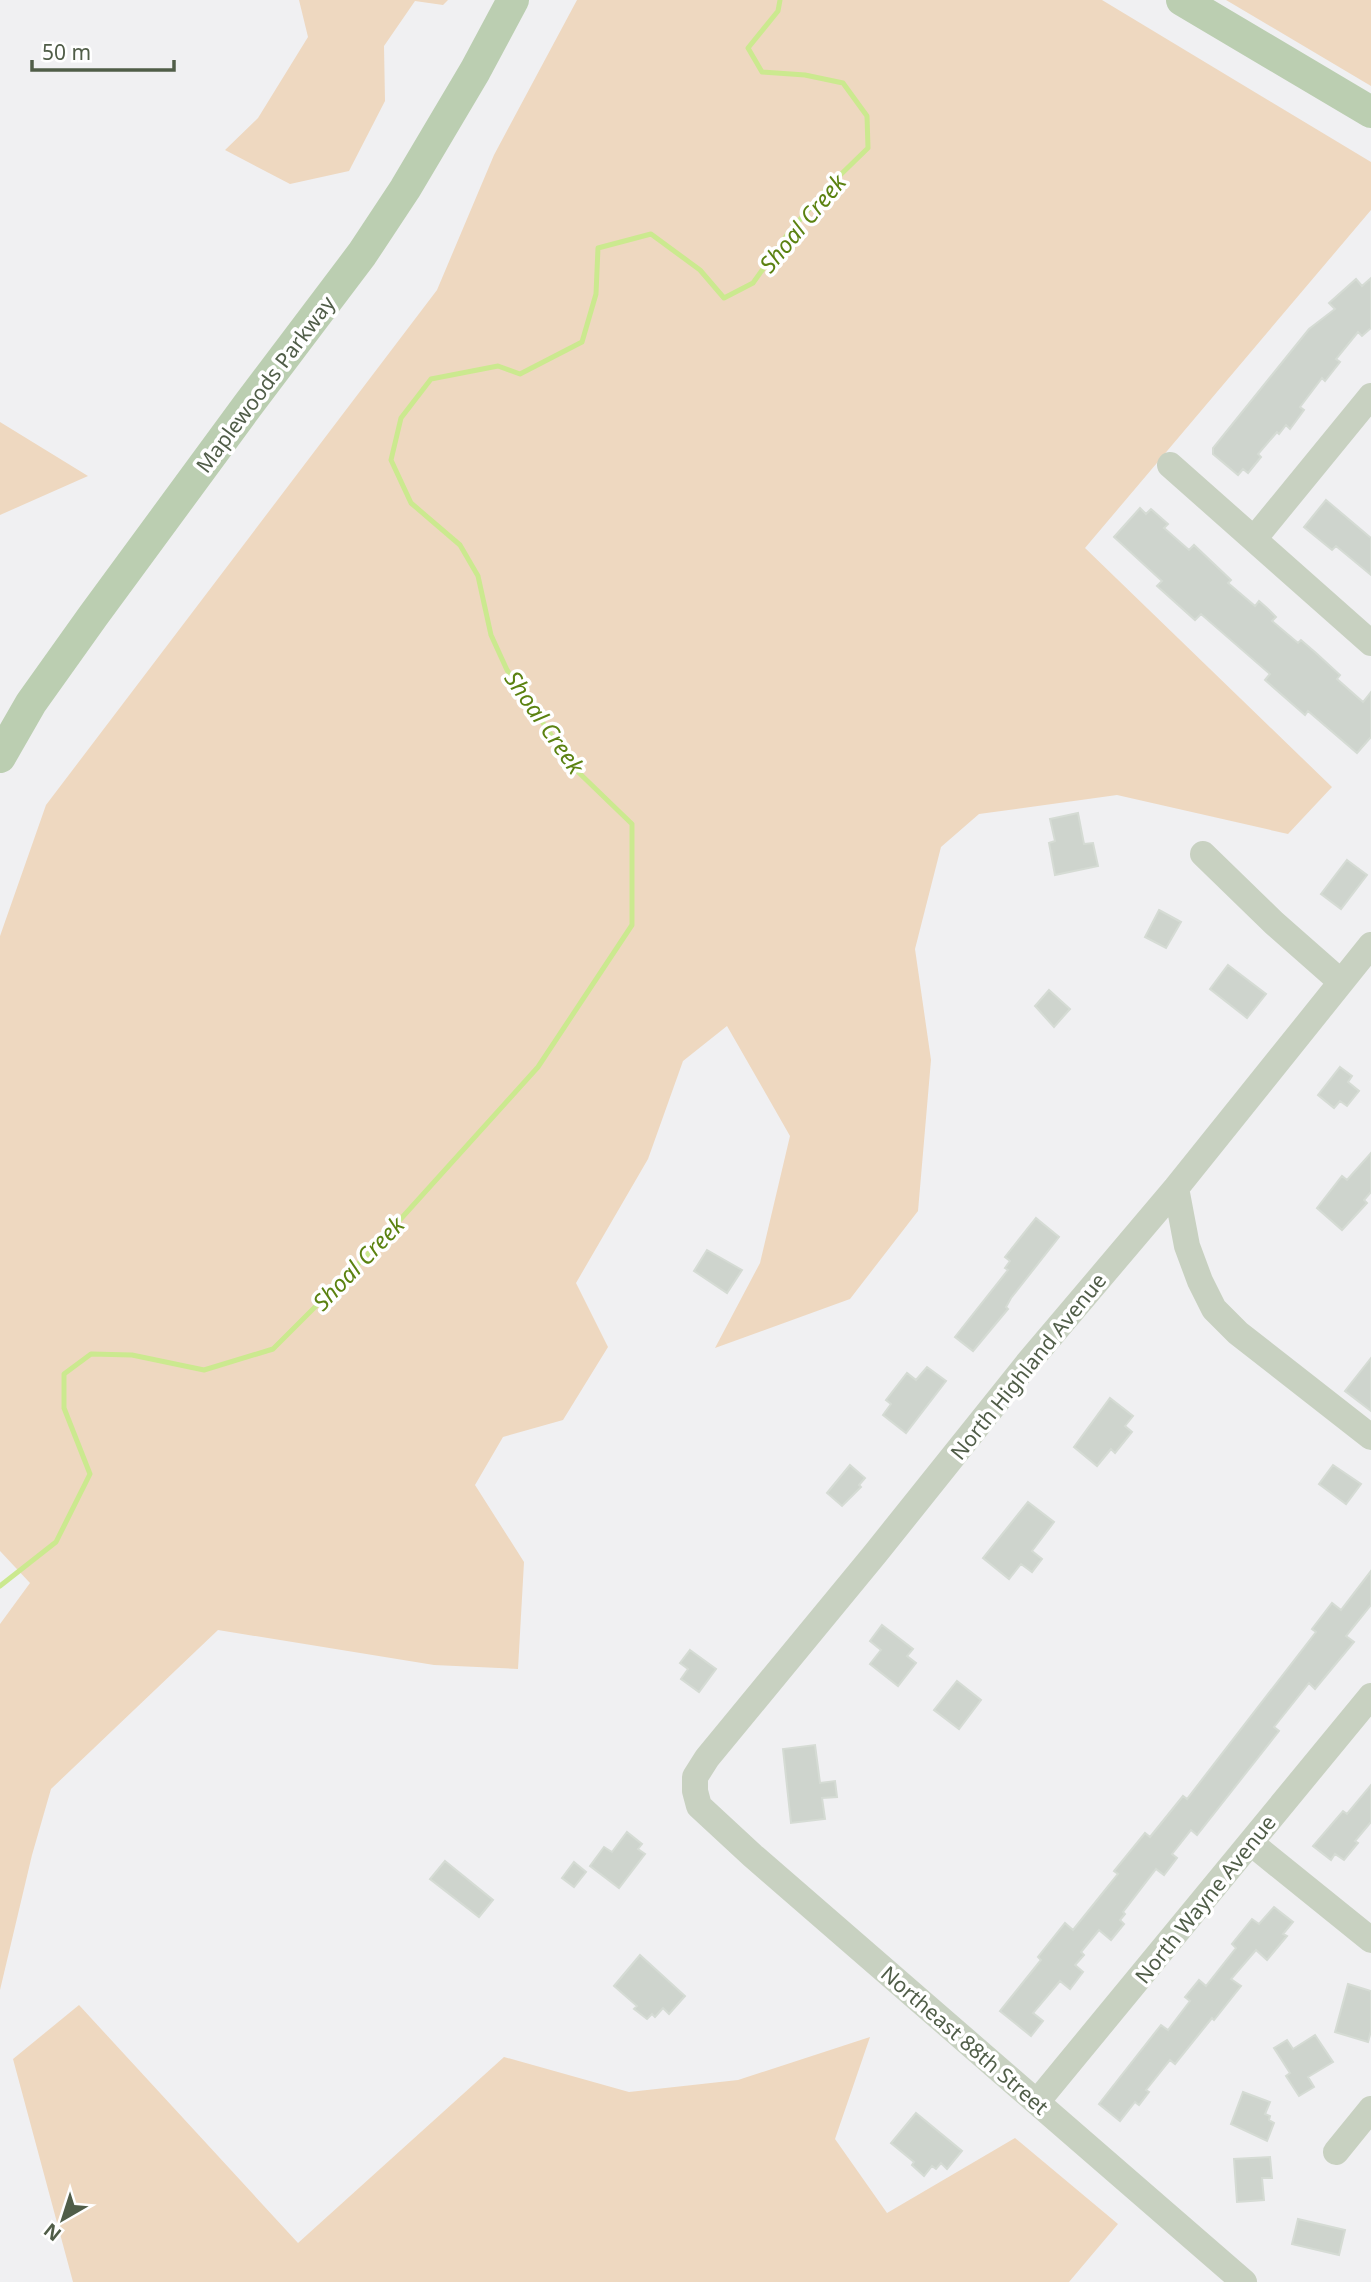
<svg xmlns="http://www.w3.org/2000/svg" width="1371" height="2282" font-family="'Noto Sans',sans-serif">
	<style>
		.green { fill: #eed8c0 }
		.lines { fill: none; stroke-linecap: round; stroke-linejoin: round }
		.stream { stroke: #cbe98f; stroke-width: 5 }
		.building { fill: #ced4cd; stroke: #d5dbd4; stroke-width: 2 }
		.minor { stroke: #c8d1c1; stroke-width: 26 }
		.major { stroke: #bbceb1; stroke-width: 32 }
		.labels { text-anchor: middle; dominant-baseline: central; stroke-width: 7; stroke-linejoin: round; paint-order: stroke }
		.street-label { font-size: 21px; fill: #505d48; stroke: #fff }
		.water-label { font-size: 23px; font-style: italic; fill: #5b8211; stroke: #fff }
	</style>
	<rect width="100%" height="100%" fill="#f0f0f2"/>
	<path class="green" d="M 299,0 L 448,0 L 443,5 L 415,1 L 384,46 L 385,101 L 349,171 L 290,184 L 225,150 L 258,118 L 308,37 Z
		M 577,0 L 1102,0 L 1371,162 L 1371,210 L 1085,548 L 1332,787 L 1288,834 L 1117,795 L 979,814 L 941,847 L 915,949 L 931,1060 L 918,1211 L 850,1299 L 715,1348 L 760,1263 L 790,1136 L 727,1026 L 683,1061 L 648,1159 L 576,1283 L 608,1347 L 563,1420 L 503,1437 L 475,1485 L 524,1562 L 518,1669 L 434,1665 L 218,1630 L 51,1789 L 32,1855 L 0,1990 L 0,1624 L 30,1583 L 0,1551 L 0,936 L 46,805 L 437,290 L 494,155 Z
		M 1226,0 L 1371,0 L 1371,86 Z
		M 0,422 L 88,476 L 0,515 Z
		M 79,2005 L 298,2243 L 504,2057 L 629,2092 L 738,2080 L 870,2037 L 835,2139 L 887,2213 L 1015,2138 L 1118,2224 L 1069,2282 L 73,2282 L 13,2059 Z"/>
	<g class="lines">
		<path class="stream" d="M 0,1586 L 56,1542 L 90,1474 L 64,1408 L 64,1374 L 91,1354 L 132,1355 L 204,1370 L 273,1349 L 379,1243 L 538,1067 L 632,925 L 632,824 L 573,767 L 507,670 L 491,635 L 478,576 L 460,545 L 411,503 L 391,460 L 401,418 L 431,379 L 498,366 L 520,374 L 582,342 L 596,294 L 598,248 L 651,234 L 700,270 L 724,298 L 753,283 L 790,231 L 831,184 L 868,148 L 867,116 L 843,83 L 805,75 L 762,72 L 748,48 L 778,11 L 780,0"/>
	</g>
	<path class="building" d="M 1371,278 L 1371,328 L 1362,336 L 1358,332 L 1336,359 L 1340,362 L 1325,381 L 1322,378 L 1300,407 L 1304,410 L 1290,429 L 1286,425 L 1279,434 L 1277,432 L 1258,454 L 1261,457 L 1248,473 L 1243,469 L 1238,475 L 1213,454 L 1213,448 L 1309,329 L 1335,309 L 1329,303 L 1356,279 L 1362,286 Z
		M 1326,500 L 1371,538 L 1371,575 L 1336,546 L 1332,550 L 1304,527 Z
		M 1140,508 L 1146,514 L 1151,509 L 1168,524 L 1164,528 L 1189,550 L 1194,545 L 1231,580 L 1228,583 L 1255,606 L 1259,601 L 1267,608 L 1276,617 L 1272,621 L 1298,643 L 1301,640 L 1316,653 L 1340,675 L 1337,679 L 1363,702 L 1371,692 L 1371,737 L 1357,753 L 1308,711 L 1305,715 L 1265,680 L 1270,674 L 1201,614 L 1195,620 L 1157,586 L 1162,581 L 1114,537 Z
		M 1078,813 L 1084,844 L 1093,843 L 1098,866 L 1055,875 L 1049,843 L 1055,841 L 1050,819 Z
		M 1347,860 L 1367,875 L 1341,909 L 1321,894 Z
		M 1159,910 L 1181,922 L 1166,948 L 1145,937 Z
		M 1228,965 L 1266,994 L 1247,1018 L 1210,989 Z
		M 1049,990 L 1070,1009 L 1054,1027 L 1035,1006 Z
		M 1340,1067 L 1352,1076 L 1348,1082 L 1359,1091 L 1347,1106 L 1340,1101 L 1334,1108 L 1318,1095 Z
		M 1371,1153 L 1371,1192 L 1364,1200 L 1367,1203 L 1342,1230 L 1317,1208 L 1342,1176 L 1347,1180 Z
		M 1036,1218 L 1059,1237 L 1011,1298 L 1006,1307 L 1008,1309 L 973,1351 L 955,1337 L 1008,1270 L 1005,1268 L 1010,1261 L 1005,1257 Z
		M 707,1250 L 742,1270 L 727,1293 L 694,1271 Z
		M 1371,1358 L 1371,1411 L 1345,1391 Z
		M 927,1367 L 946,1381 L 906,1433 L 883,1415 L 891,1404 L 886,1400 L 907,1373 L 916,1380 Z
		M 1110,1398 L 1133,1416 L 1125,1426 L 1132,1432 L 1115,1453 L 1111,1449 L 1097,1466 L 1074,1447 Z
		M 850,1465 L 865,1478 L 859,1485 L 861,1487 L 842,1506 L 827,1493 Z
		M 1333,1465 L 1361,1484 L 1346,1504 L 1319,1484 Z
		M 1028,1502 L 1054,1522 L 1032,1551 L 1042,1559 L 1032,1572 L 1021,1564 L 1009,1579 L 983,1558 Z
		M 1371,1571 L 1371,1605 L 1346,1636 L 1354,1642 L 1315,1689 L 1309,1683 L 1274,1727 L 1279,1731 L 1197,1835 L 1191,1830 L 1172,1854 L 1177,1858 L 1164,1875 L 1156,1869 L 1123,1912 L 1125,1914 L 1120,1920 L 1124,1924 L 1111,1940 L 1099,1930 L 1081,1952 L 1084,1955 L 1075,1965 L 1083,1972 L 1070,1989 L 1060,1981 L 1033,2013 L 1043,2021 L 1031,2036 L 1000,2011 L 1041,1960 L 1038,1957 L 1065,1923 L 1073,1930 L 1118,1874 L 1114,1871 L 1145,1833 L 1150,1837 L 1183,1796 L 1187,1799 L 1316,1632 L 1312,1629 L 1332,1603 L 1341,1610 Z
		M 882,1625 L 913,1649 L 907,1656 L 916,1663 L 898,1686 L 870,1664 L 881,1650 L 870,1641 Z
		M 690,1650 L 716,1669 L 699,1692 L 681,1679 L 688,1669 L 680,1663 Z
		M 957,1681 L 981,1700 L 959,1729 L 934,1710 Z
		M 815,1745 L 820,1783 L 835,1781 L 837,1797 L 822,1798 L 825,1819 L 791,1823 L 783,1749 Z
		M 1371,1785 L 1371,1822 L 1355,1841 L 1358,1843 L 1344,1860 L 1335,1854 L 1331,1860 L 1313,1846 L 1343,1811 L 1347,1814 Z
		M 627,1832 L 642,1844 L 638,1849 L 645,1854 L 619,1888 L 590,1866 L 604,1847 L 612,1852 Z
		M 445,1861 L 493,1900 L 479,1917 L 430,1879 Z
		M 574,1862 L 586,1872 L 574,1887 L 562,1878 Z
		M 1274,1907 L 1293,1922 L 1283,1934 L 1287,1936 L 1267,1960 L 1256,1950 L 1231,1979 L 1241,1986 L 1214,2020 L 1212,2018 L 1175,2064 L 1170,2060 L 1146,2090 L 1149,2092 L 1139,2105 L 1135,2102 L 1120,2121 L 1099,2104 L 1161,2025 L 1168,2030 L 1190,2001 L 1185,1997 L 1199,1980 L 1206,1986 L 1236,1948 L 1232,1944 L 1252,1919 L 1259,1924 Z
		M 640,1955 L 685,1996 L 669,2014 L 663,2008 L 655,2017 L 652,2014 L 647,2019 L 634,2009 L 637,2006 L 614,1986 Z
		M 1348,1984 L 1371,1991 L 1371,2031 L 1368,2042 L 1335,2032 Z
		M 1315,2035 L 1333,2062 L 1308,2077 L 1314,2087 L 1299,2096 L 1286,2076 L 1290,2073 L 1274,2048 L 1287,2040 L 1293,2049 Z
		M 1243,2092 L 1270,2102 L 1265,2114 L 1270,2116 L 1269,2120 L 1274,2123 L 1267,2141 L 1231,2124 Z
		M 916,2113 L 962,2151 L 947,2169 L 941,2163 L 936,2169 L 932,2166 L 924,2176 L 912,2165 L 914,2162 L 891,2143 Z
		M 1270,2157 L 1272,2178 L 1262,2178 L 1264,2200 L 1237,2202 L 1234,2159 Z
		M 1298,2219 L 1345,2230 L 1339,2255 L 1292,2244 Z"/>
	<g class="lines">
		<path class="minor" d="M 1170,465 L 1371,643
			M 1254,539 L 1371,396
			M 1203,854 L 1274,923 L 1341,982
			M 1176,1188 L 1187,1246 L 1200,1281 L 1214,1309 L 1238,1333 L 1371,1437
			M 1251,1843 L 1371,1940
			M 1037,2102 L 1371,1696
			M 1336,2152 L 1371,2109
			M 1244,2282 L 753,1856 L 699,1806 L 695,1791 L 695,1777 L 707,1758 L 875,1554 L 1027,1364 L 1176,1188 L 1371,945"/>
		<path class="major" d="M 1182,0 L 1371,112
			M 0,757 L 31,703 L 93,616 L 248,405 L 362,254 L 405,189 L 475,71 L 513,0"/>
	</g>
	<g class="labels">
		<g class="street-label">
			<text transform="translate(265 384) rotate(-53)">Maplewoods Parkway</text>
			<text transform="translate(1028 1366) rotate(-51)">North Highland Avenue</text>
			<text transform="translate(1205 1899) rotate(-51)">North Wayne Avenue</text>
			<text transform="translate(965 2040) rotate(41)">Northeast 88th Street</text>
		</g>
		<g class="water-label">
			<text transform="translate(802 223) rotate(-50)">Shoal Creek</text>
			<text transform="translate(545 722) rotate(55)">Shoal Creek</text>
			<text transform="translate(358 1263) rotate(-46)">Shoal Creek</text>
		</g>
	</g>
	<g transform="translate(63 2219) rotate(219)" stroke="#ffffff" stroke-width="5" paint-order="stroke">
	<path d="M0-5L12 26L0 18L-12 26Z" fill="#505d48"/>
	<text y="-10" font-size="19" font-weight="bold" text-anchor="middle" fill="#505d48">N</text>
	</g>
	<path d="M32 60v10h142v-10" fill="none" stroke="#505d48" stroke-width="3.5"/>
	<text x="42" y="60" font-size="21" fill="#505d48" stroke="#ffffff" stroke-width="5" paint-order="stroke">50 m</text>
</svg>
